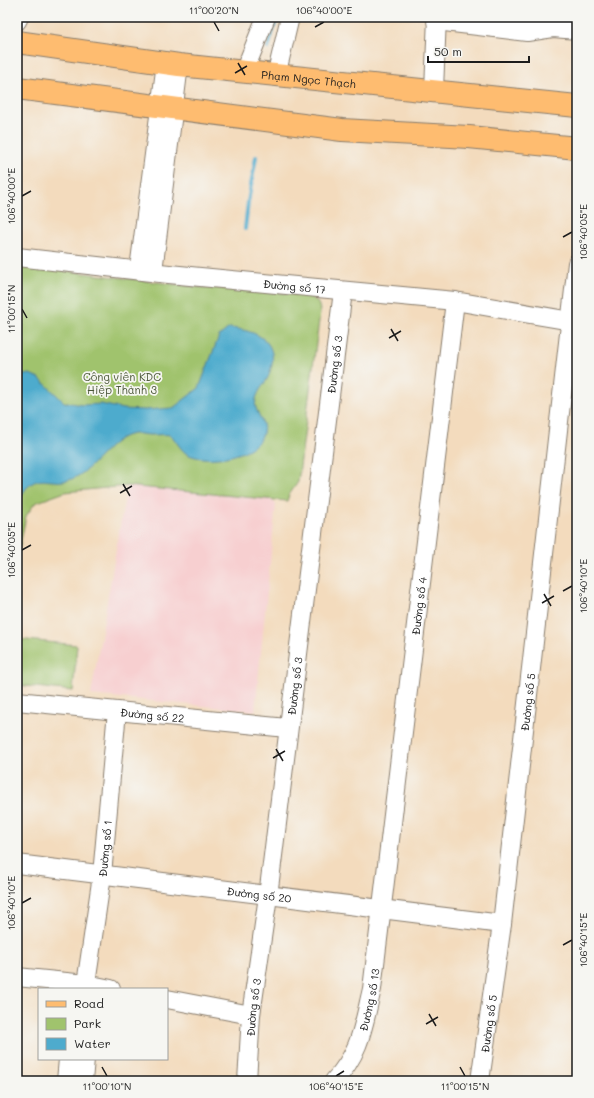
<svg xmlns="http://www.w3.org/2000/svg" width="594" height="1098" font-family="Mali,sans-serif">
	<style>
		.built { fill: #f7cfd0 }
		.green { fill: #a0c36d; stroke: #5e7044 }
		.water { fill: #4eabcd; stroke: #356474 }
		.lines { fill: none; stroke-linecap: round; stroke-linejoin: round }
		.stream { stroke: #4eabcd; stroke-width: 4 }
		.minor-casing { stroke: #887c6c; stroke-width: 20 }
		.major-casing { stroke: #887c6c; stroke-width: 24 }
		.minor { stroke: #fff; stroke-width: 18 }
		.major { stroke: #febc70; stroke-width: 22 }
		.ticks { fill: none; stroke: #1c1c1c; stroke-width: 1.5 }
		.labels { text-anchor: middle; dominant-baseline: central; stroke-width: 3.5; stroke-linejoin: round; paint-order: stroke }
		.street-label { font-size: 11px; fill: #1c1c1c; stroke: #f6f6f2 }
		.park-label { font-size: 11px; fill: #4a5638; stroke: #f6f6f2 }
		.neatline { fill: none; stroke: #1c1c1c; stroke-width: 1.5 }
		.ticks-label { font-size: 10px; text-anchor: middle; fill: #1c1c1c }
	</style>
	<rect width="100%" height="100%" fill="#f6f6f2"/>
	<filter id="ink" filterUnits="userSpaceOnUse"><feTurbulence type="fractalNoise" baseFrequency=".025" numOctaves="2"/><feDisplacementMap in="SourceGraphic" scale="8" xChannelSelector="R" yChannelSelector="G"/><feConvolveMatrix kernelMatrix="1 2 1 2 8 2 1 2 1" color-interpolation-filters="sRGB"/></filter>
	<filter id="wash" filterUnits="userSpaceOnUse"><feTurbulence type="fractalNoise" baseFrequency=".012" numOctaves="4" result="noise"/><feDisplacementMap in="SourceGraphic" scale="16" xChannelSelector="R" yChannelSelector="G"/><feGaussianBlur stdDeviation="0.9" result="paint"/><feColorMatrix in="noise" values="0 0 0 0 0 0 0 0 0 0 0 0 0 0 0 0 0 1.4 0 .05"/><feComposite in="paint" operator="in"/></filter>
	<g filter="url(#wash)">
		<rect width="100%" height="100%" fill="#f3dbbd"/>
		<path class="built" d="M 127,486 L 272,500 L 276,504 L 255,711 L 91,695 Z"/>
		<path class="green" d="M 17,265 L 197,287 L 300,294 C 312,297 320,299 320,313 L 298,482 L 289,495 L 287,501 L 127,486 L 65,492 L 35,503 L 26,516 L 17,560 Z
			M 17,639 L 77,645 L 73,691 L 17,685 Z"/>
		<path class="water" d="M 229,328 C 257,330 282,342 269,375 C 266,383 258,390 256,399 C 252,412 267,420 263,433 C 257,457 206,464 187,454 C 181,450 176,441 171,435 C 164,434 157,435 150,435 C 145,435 139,433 134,434 C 111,436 96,467 76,477 C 49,491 36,463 17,504 L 17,376 L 30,374 L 39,378 L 64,402 L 83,405 L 101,404 L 123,409 L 145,410 L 173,408 L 199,388 L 219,336 Z"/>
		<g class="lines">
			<path class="stream" d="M 268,48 L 277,17
				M 245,229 L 248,202 L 256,157"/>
		</g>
	</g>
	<g filter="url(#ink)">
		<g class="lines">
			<defs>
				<g id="minor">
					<path d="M 17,21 L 19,17"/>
					<path d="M 436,21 L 527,32 L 553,28 L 577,30"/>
					<path d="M 244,72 L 266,17"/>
					<path d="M 276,76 L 290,17"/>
					<path d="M 434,90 L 437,17"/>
					<path id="s1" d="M 17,257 L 169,274 L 455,301 L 577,322"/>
					<path d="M 139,269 L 166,63"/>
					<path d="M 153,271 L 179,65"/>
					<path id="s2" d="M 17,701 L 287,728"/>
					<path id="s3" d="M 17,864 L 502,924"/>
					<path d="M 17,977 L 86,984 L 111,989"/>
					<path id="s4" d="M 87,989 L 86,984 L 102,875 L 117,711"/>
					<path d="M 167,999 L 251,1015"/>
					<path d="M 66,1081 L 68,1059"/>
					<path d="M 83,1081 L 85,1059"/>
					<path id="s5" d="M 247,1081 L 251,1015 L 268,896 L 343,291"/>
					<path id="s6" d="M 334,1081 C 361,1052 363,1026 372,989 L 455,301"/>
					<path id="s7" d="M 480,1081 L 502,924 L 577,263"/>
				</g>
				<g id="major">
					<path id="s8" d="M 17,42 L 179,65 L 577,106"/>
					<path d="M 17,88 L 342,130 L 469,137 L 577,148"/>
				</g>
			</defs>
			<use href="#minor" class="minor-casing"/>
			<use href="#major" class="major-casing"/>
			<use href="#minor" class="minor"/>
			<use href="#major" class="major"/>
		</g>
	</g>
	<path class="ticks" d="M 214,22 L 219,31M 315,27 L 324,22M 238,63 L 245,75M 235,73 L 247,66M 22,196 L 31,191M 563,237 L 572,232M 22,309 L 27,318M 391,329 L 398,341M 389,338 L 401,331M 123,484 L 130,496M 120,493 L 132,486M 22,550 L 31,545M 563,591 L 572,586M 544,594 L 551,606M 542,603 L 554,596M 276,749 L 283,761M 273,758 L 285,751M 22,903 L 31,898M 563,945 L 572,940M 429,1014 L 436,1026M 426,1024 L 438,1017M 102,1067 L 107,1076M 460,1067 L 465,1076M 336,1076 L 344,1071"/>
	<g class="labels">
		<g class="street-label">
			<text stroke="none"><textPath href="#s8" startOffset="294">Phạm Ngọc Thạch</textPath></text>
			<text stroke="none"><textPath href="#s1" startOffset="279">Đường số 17</textPath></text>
			<text stroke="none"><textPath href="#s5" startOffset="722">Đường số 3</textPath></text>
			<text stroke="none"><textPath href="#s6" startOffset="487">Đường số 4</textPath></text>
			<text stroke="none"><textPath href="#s5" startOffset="398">Đường số 3</textPath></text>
			<text stroke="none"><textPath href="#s7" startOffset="382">Đường số 5</textPath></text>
			<text stroke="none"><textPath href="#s2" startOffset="136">Đường số 22</textPath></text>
			<text stroke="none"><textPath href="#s4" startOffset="142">Đường số 1</textPath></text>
			<text stroke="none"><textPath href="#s3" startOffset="244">Đường số 20</textPath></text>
			<text stroke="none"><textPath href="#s6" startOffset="90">Đường số 13</textPath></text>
			<text stroke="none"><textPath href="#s5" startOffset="74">Đường số 3</textPath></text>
			<text stroke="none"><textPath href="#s7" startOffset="58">Đường số 5</textPath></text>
		</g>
		<g class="park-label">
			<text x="122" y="376">Công viên KDC<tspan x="122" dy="13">Hiệp Thành 3</tspan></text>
		</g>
	</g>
	<rect width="594" height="1098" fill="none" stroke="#f6f6f2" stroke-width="44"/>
	<rect x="38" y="988" width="130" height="72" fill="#f6f6f2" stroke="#9f9f9c"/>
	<rect x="46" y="1001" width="20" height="6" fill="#febc70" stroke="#9f9f9c"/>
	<text x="74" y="1008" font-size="12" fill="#1c1c1c">Road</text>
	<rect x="46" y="1018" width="20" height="12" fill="#a0c36d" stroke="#9f9f9c"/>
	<text x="74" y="1028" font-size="12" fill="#1c1c1c">Park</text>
	<rect x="46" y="1038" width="20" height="12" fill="#4eabcd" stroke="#9f9f9c"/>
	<text x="74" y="1048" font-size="12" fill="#1c1c1c">Water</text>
	<path d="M428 56v6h101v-6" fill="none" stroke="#1c1c1c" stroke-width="2"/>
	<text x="434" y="56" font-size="12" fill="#1c1c1c" stroke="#f6f6f2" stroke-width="3" paint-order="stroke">50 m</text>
	<rect x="22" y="22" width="550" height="1054" class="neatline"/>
	<g class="ticks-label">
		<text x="214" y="14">11°00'20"N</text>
		<text x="324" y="14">106°40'00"E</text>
		<text transform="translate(11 196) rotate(-90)" y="4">106°40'00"E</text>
		<text transform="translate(583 232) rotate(-90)" y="4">106°40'05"E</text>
		<text transform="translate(11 309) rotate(-90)" y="4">11°00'15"N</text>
		<text transform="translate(11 550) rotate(-90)" y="4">106°40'05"E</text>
		<text transform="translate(583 586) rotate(-90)" y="4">106°40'10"E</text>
		<text transform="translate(11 903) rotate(-90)" y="4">106°40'10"E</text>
		<text transform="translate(583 940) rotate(-90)" y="4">106°40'15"E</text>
		<text x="107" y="1090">11°00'10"N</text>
		<text x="336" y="1090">106°40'15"E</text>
		<text x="465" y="1090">11°00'15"N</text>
	</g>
</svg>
